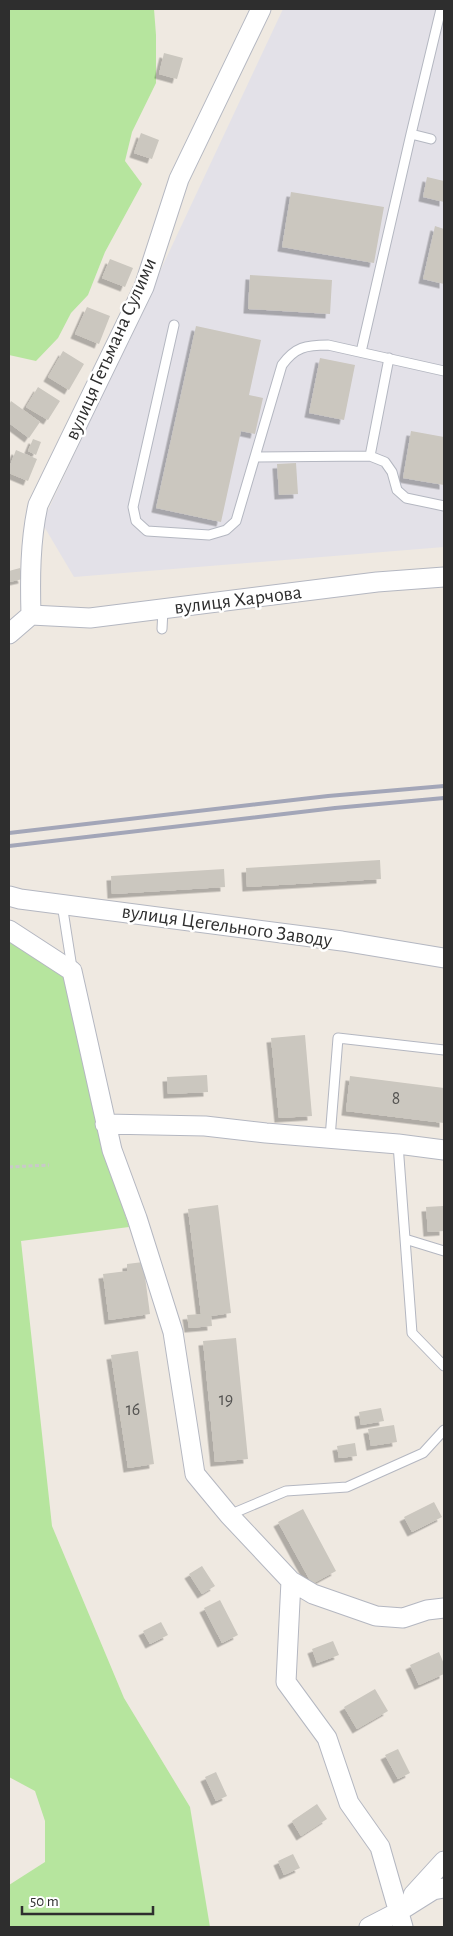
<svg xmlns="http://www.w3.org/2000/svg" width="453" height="1936" font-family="'Alegreya Sans',sans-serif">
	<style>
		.industrial { fill: #e3e1e8 }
		.green { fill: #b6e59e }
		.building { fill: #cbc7bf; filter: url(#shadow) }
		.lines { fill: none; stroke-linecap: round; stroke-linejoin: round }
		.service-casing { stroke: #b4b7c1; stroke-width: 11 }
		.minor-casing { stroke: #b4b7c1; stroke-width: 21 }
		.path { stroke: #c9c9c9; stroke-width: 3; stroke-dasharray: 4 2.5; stroke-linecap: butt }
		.service { stroke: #fff; stroke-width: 9 }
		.minor { stroke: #fff; stroke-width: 19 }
		.rail { stroke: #a3a6b8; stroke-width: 4 }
		.labels { text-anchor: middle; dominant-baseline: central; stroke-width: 5; stroke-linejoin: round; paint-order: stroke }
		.number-label { font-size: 18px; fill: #555452 }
		.street-label { font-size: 20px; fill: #2e2e2e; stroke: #fff }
	</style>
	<defs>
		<filter id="shadow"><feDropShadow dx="-4.5" dy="4.5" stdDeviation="0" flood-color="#0004"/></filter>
	</defs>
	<rect width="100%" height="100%" fill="#efe9e1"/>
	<path class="industrial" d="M 283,9 L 444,9 L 444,547 L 74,577 L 42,523 Z"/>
	<path class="green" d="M 9,9 L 154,9 L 156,35 L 156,83 L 132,132 L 125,161 L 142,184 L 105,252 L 88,295 L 71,313 L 58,338 L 36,361 L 9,355 Z
		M 9,937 L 66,978 L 98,1128 L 129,1227 L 21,1241 L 52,1526 L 124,1698 L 190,1807 L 210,1927 L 9,1927 L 9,1885 L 45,1862 L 45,1821 L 35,1791 L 9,1777 Z"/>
	<path class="building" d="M 164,53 L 183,58 L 177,79 L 159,74 Z
		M 141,133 L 159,140 L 152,159 L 134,153 Z
		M 427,177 L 444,181 L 444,202 L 423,197 Z
		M 291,192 L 384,207 L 374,263 L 282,247 Z
		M 435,226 L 444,229 L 444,284 L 423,279 Z
		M 110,259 L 133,268 L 125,287 L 102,278 Z
		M 250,275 L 332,280 L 330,314 L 248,309 Z
		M 87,307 L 110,316 L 99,344 L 75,334 Z
		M 196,326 L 261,340 L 249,395 L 263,398 L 255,434 L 241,431 L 221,522 L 156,508 Z
		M 63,351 L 84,364 L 69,390 L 48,377 Z
		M 320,358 L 355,365 L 344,420 L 309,413 Z
		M 38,387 L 60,401 L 48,420 L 26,407 Z
		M 11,401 L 40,422 L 29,438 L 9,423 L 9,405 Z
		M 411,431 L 444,437 L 444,485 L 403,478 Z
		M 33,439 L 41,442 L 36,455 L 28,451 Z
		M 16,450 L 37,459 L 28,481 L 9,473 L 9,468 Z
		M 296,463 L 298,494 L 279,495 L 277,464 Z
		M 20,568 L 23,579 L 9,582 L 9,571 Z
		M 380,860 L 381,879 L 247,887 L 246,868 Z
		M 224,869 L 225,887 L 112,894 L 111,876 Z
		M 305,1035 L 312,1116 L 279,1118 L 271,1038 Z
		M 207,1075 L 208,1092 L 168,1094 L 167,1077 Z
		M 350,1076 L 444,1088 L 444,1123 L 346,1111 Z
		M 218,1205 L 231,1313 L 211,1316 L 212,1326 L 189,1328 L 187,1315 L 201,1314 L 188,1209 Z
		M 443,1206 L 444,1231 L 428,1232 L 426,1207 Z
		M 143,1262 L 150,1314 L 109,1320 L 103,1274 L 127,1271 L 127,1264 Z
		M 236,1338 L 248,1459 L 215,1462 L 203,1341 Z
		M 138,1351 L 154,1464 L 128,1468 L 111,1355 Z
		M 381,1408 L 384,1421 L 361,1425 L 359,1412 Z
		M 394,1425 L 397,1442 L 371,1446 L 368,1429 Z
		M 355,1443 L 357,1456 L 339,1458 L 337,1446 Z
		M 434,1502 L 442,1517 L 412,1532 L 404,1517 Z
		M 303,1509 L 336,1571 L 312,1584 L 278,1522 Z
		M 202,1566 L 215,1586 L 202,1594 L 189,1574 Z
		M 220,1600 L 238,1635 L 222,1643 L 204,1608 Z
		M 161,1622 L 168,1635 L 150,1644 L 143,1631 Z
		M 333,1641 L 339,1655 L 317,1663 L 312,1649 Z
		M 439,1652 L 444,1664 L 444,1674 L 419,1685 L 410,1665 Z
		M 375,1689 L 388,1711 L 357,1729 L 344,1707 Z
		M 398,1749 L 410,1773 L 398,1779 L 385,1755 Z
		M 216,1772 L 227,1796 L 216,1801 L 205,1777 Z
		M 317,1804 L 327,1819 L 301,1836 L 292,1821 Z
		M 293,1854 L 300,1868 L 284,1875 L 278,1861 Z"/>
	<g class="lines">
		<defs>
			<path id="service" d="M 431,139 L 411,134 L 441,9
				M 174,325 L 133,507 L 136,521 L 147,531 L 209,535 L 226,530 L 236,521 L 282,365 C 295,347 306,345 328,345 L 444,371
				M 361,352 L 411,134
				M 370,456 L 389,358
				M 256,457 L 370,456 L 385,462 L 392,472 L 397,490 L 406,498 L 444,506
				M 162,629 L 163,609
				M 62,904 L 72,968
				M 330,1138 L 338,1038 L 444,1050
				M 398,1144 L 412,1333 L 444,1366
				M 405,1239 L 444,1251
				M 229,1515 L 286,1491 L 347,1487 L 423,1453 L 444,1430"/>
			<path id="minor" d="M 31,615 C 30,579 30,541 38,505 L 144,287 L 179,179 L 261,9
				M 31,615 L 90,618 L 377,582 L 444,577
				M 9,634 L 31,615
				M 9,896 L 20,899 L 342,941 L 444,958
				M 9,930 L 72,971 L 112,1150 L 137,1218 L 173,1332 L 195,1474 L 229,1515 L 291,1581 L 313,1594 L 376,1616 L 403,1618 L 427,1610 L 444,1608
				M 105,1124 L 205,1126 L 266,1133 L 398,1144 L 444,1150
				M 291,1581 L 286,1682 L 327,1738 L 349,1803 L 380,1847 L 403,1927
				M 413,1895 L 444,1861
				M 369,1927 L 398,1912 L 433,1890 L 444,1888"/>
		</defs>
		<use href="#service" class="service-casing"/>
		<use href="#minor" class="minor-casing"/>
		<path class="path" d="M 9,1167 L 49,1165"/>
		<use href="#service" class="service"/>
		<use href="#minor" class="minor"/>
		<path class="rail" d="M 9,833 L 328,796 L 444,786
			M 9,846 L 335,808 L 444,798"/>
	</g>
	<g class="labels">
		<g class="number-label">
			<text x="396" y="1099">8</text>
			<text x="226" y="1400">19</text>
			<text x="133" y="1410">16</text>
		</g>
		<g class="street-label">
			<text transform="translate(111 349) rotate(-66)">вулиця Гетьмана Сулими</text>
			<text transform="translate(238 600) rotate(-7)">вулиця Харчова</text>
			<text transform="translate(227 926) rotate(8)">вулиця Цегельного Заводу</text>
		</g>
	</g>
	<rect width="453" height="1936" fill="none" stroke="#2e2e2e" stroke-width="20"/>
	<path d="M22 1906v8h131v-8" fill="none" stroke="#2e2e2e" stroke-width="2.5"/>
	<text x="30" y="1906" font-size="15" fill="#2e2e2e" stroke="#ffffff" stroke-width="4" paint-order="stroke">50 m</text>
</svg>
